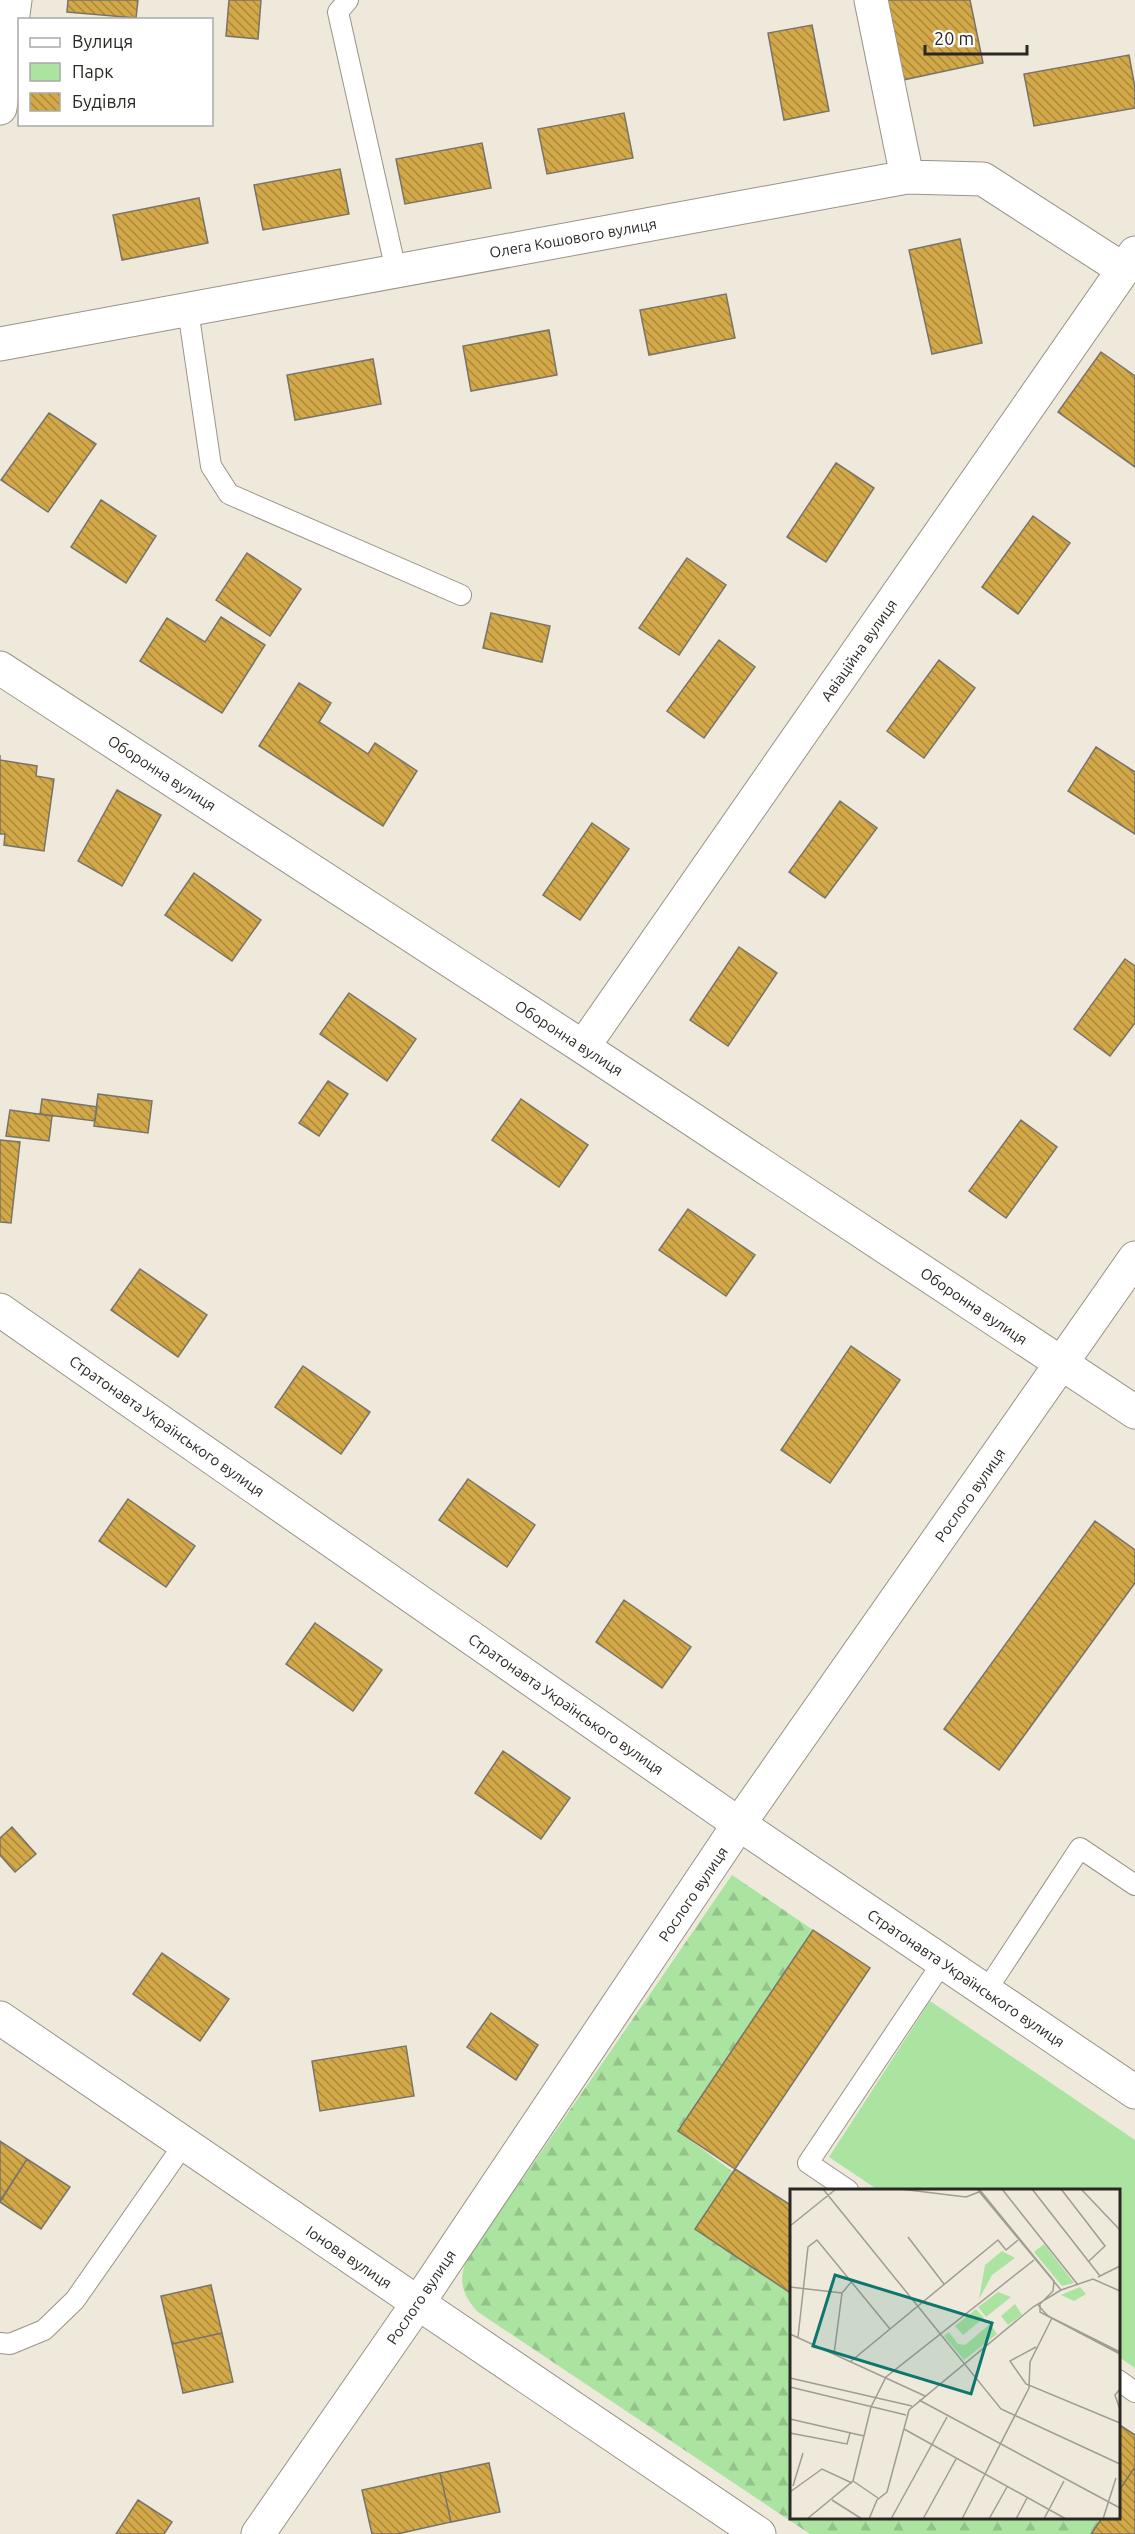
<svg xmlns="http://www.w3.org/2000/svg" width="1135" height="2534" font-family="Ubuntu,sans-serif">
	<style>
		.green { fill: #abe3a1 }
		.forest { fill: url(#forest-firs) }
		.building { fill: url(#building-back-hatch); stroke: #797469; stroke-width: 1.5 }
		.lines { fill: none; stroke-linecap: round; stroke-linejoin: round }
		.service-casing { stroke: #999388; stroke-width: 22 }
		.minor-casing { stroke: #999388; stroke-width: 35 }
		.tertiary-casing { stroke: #999388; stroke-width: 35 }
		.service { stroke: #fff; stroke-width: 20 }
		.minor { stroke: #fff; stroke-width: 33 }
		.tertiary { stroke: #fff; stroke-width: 33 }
		.labels { text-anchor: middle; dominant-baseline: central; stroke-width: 5; stroke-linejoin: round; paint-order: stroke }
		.street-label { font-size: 15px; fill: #2a2823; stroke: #fff }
		.inset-road { fill: none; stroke: #a09c92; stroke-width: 1.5 }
		.view { fill: #0f766e; fill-opacity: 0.15; stroke: #0f766e; stroke-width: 3 }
		.inset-edge { fill: none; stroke: #2a2823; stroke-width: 3 }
	</style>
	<defs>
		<pattern id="forest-firs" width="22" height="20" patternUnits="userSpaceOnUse" patternTransform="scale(1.5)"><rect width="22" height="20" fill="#abe3a1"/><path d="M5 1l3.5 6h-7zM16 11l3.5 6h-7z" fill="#93c38a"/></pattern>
		<pattern id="building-back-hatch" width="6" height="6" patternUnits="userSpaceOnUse" patternTransform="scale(1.5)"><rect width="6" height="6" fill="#d3a849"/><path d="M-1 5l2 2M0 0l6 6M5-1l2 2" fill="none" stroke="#ab893c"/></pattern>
	</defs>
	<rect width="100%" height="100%" fill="#efe9dc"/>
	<path class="green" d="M 930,2001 L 1135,2140 L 1135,2368 L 1119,2357 L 1118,2190 L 878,2190 L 829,2157 Z"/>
	<path class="forest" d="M 732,1875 L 813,1930 L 678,2131 L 733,2172 L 695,2229 L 791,2294 L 792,2518 L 1102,2518 L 1091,2534 L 810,2534 L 478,2312 C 463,2296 458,2282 466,2261 Z"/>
	<path class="building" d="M 68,0 L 138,0 L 136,18 L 67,12 Z
		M 229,0 L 261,0 L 258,39 L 226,36 Z
		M 886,0 L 970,0 L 983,63 L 903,80 Z
		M 812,25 L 829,111 L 784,120 L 768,33 Z
		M 1129,55 L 1135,88 L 1135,108 L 1034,126 L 1024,74 Z
		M 624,113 L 633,158 L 547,174 L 538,129 Z
		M 482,143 L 491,188 L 405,204 L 396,159 Z
		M 340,169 L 349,214 L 263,230 L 254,185 Z
		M 199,198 L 208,243 L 122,260 L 113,215 Z
		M 960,239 L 982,343 L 932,354 L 909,250 Z
		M 726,294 L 735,338 L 649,355 L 640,310 Z
		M 549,330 L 557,375 L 471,391 L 463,346 Z
		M 1101,352 L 1135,376 L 1135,467 L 1058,412 Z
		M 373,359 L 381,404 L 295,420 L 287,375 Z
		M 49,413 L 96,444 L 48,512 L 1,480 Z
		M 836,463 L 874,488 L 826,562 L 787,537 Z
		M 101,500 L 156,536 L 126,583 L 71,547 Z
		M 1033,516 L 1070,543 L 1018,614 L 982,587 Z
		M 247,553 L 301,589 L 270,636 L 216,600 Z
		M 687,558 L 726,585 L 679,655 L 639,628 Z
		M 491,613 L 550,626 L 542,662 L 483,648 Z
		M 221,617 L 265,645 L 222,713 L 140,661 L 167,618 L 205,642 Z
		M 719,640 L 755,667 L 704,738 L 667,711 Z
		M 939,660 L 975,688 L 924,758 L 887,731 Z
		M 299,683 L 331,703 L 319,722 L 368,754 L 375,743 L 417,771 L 383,826 L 259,746 Z
		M 1096,747 L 1135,772 L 1135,834 L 1068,791 Z
		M 0,755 L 0,760 L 37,766 L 36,776 L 54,779 L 44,851 L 4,845 L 5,834 L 0,834 Z
		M 117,790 L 161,815 L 122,886 L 78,861 Z
		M 840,801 L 877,828 L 825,898 L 789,872 Z
		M 592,823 L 629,849 L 580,920 L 543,895 Z
		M 194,873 L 261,920 L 232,961 L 165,915 Z
		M 739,947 L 777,973 L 728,1046 L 690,1020 Z
		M 1125,959 L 1135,966 L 1135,1023 L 1110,1056 L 1074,1029 Z
		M 349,993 L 416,1039 L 387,1081 L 320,1034 Z
		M 328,1081 L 348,1094 L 319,1136 L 299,1123 Z
		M 98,1094 L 152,1101 L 148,1133 L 94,1126 Z
		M 42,1099 L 97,1107 L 95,1121 L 40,1114 Z
		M 521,1099 L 588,1145 L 559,1187 L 492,1140 Z
		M 10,1110 L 52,1116 L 49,1141 L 6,1136 Z
		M 1021,1120 L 1057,1147 L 1006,1218 L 969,1191 Z
		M 0,1140 L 20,1142 L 11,1223 L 0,1222 Z
		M 688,1209 L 755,1255 L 726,1296 L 659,1250 Z
		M 140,1269 L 207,1315 L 178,1357 L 111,1310 Z
		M 851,1346 L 900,1380 L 830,1483 L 781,1450 Z
		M 303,1366 L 370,1412 L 341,1454 L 275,1407 Z
		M 468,1479 L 535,1525 L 507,1567 L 439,1520 Z
		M 128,1499 L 195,1546 L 166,1587 L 99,1541 Z
		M 1095,1521 L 1135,1550 L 1135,1583 L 999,1770 L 944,1729 Z
		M 624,1600 L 691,1647 L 662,1688 L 596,1642 Z
		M 315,1623 L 382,1670 L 353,1711 L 286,1664 Z
		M 503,1751 L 570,1798 L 541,1839 L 475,1793 Z
		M 12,1827 L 36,1854 L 15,1872 L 0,1855 L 0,1838 Z
		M 813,1930 L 870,1968 L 735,2169 L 678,2131 Z
		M 162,1953 L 229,1999 L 200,2041 L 133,1994 Z
		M 491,2013 L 538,2045 L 516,2080 L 467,2047 Z
		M 406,2046 L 414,2096 L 320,2111 L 312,2061 Z
		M 0,2141 L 27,2159 L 0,2201 Z
		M 27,2159 L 70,2187 L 41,2229 L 0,2202 Z
		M 735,2169 L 792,2206 L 792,2294 L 695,2229 Z
		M 211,2285 L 222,2333 L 172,2344 L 161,2296 Z
		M 222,2333 L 233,2382 L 183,2393 L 172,2344 Z
		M 1118,2424 L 1135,2435 L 1135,2467 L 1118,2492 Z
		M 489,2463 L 500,2512 L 451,2522 L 440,2473 Z
		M 1135,2467 L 1135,2534 L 1091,2534 L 1102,2518 L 1118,2518 L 1118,2492 Z
		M 440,2473 L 451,2522 L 397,2534 L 372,2534 L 362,2490 Z
		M 138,2500 L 172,2522 L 164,2534 L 116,2534 Z"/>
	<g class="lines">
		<defs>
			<path id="service" d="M 348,0 L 338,12 L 396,271
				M 188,310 L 211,466 L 229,494 L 461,595
				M 986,1991 L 1080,1848 L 1135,1885
				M 848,2190 L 808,2163 L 942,1963
				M 0,2343 L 10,2344 L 44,2330 L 75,2300 L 184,2144
				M 1118,2380 L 1135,2392"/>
			<path id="minor" d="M 871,0 L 907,177
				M 0,108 L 15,0
				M 0,344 L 907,177 L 983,179 L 1124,270
				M 0,668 L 583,1047 L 1135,1412
				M 583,1047 L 1135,253
				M 0,1310 L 739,1824 L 1135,2092
				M 0,2018 L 418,2303 L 258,2534"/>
			<path id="tertiary" d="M 759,2534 L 418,2303 L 739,1824 L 1135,1258"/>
		</defs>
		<use href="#service" class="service-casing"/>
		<use href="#minor" class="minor-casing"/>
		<use href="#tertiary" class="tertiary-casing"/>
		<use href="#service" class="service"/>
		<use href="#minor" class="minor"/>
		<use href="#tertiary" class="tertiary"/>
	</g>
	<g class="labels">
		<g class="street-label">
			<text transform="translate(573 238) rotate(-10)">Олега Кошового вулиця</text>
			<text transform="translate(859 650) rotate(-55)">Авіаційна вулиця</text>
			<text transform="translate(162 773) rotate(33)">Оборонна вулиця</text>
			<text transform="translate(569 1038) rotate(33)">Оборонна вулиця</text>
			<text transform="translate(974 1306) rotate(34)">Оборонна вулиця</text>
			<text transform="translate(167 1426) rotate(35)">Стратонавта Українського вулиця</text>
			<text transform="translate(970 1495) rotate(-55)">Рослого вулиця</text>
			<text transform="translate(566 1704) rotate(35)">Стратонавта Українського вулиця</text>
			<text transform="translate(693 1894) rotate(-56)">Рослого вулиця</text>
			<text transform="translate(966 1978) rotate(34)">Стратонавта Українського вулиця</text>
			<text transform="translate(349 2257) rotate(34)">Іонова вулиця</text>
			<text transform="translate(421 2297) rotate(-56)">Рослого вулиця</text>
		</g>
	</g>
	<g transform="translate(790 2189)">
		<rect width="330" height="330" fill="#efe9dc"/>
		<path d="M 208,103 L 221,108 L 196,128 L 188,118 ZM 186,120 L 194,129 L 173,146 L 165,137 Z" fill="#abe3a1"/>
		<path d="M 212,62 L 225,69 L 202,86 L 189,110 L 195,76 ZM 225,115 L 232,126 L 218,136 L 211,127 ZM 200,135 L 207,145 L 174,171 L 154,147 L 159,143 L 168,155 L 175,156 Z" fill="#abe3a1"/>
		<path d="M 254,55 L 284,94 L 272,97 L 244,63 ZM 290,98 L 296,105 L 284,112 L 271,106 Z" fill="#abe3a1"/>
		<path class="inset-road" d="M 33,0 L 211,220 L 330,275M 110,0 L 176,8 L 189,3M 187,0 L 271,101 L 303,90 L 330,102M 189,0 L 264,92 L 263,102 L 250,115 L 250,123 L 330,165M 212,0 L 288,96M 242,0 L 310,87M 271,0 L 315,57 L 298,73M 291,0 L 330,41M 0,37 L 46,0M 118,48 L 154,95M 308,88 L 330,77M 0,98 L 52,104M 248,116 L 258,127 L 330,163M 0,145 L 135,207M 8,148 L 18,58 L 27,51 L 100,140M 246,158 L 220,172 L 236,195 L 330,234M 44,165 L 52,104 L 62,92M 60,173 L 208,51 L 216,61 L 228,51M 0,189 L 122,217M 0,198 L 116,226M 330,200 L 325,206 L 330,221M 129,211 L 330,319M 0,230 L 74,247M 114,240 L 276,330M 0,244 L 57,255 L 60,244M 63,292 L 88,309M 3,297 L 13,264M 0,303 L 32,280 L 62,294M 42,311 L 72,330M 17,330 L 63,292 L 81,218 L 96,188 L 244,71M 79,330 L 87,311 L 97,303 L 119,221 L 243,118 L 271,101M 101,330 L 157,228M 133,330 L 166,270M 172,330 L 239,199 L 240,173 L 262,129M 199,330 L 217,298M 226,330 L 237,309M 254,330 L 274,292M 313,330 L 326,289"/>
		<path class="view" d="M 45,86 L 202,134 L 181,205 L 23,157 Z"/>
		<rect width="330" height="330" class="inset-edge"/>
	</g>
	<rect x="18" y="18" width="195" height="108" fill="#ffffff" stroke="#aaa9a7" stroke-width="1.5"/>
	<rect x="30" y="38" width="30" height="9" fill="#ffffff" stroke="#aaa9a7" stroke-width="1.5"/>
	<text x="72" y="48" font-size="18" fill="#2a2823">Вулиця</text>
	<rect x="30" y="63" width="30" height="18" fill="#abe3a1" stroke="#aaa9a7" stroke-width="1.5"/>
	<text x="72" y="78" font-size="18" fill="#2a2823">Парк</text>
	<rect x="30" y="93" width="30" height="18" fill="url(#building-back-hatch)" stroke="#aaa9a7" stroke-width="1.5"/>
	<text x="72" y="108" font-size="18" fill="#2a2823">Будівля</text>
	<path d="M925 45v9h102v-9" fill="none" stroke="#2a2823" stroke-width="3"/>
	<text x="934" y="45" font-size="18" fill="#2a2823" stroke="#ffffff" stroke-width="4.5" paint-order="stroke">20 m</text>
</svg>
